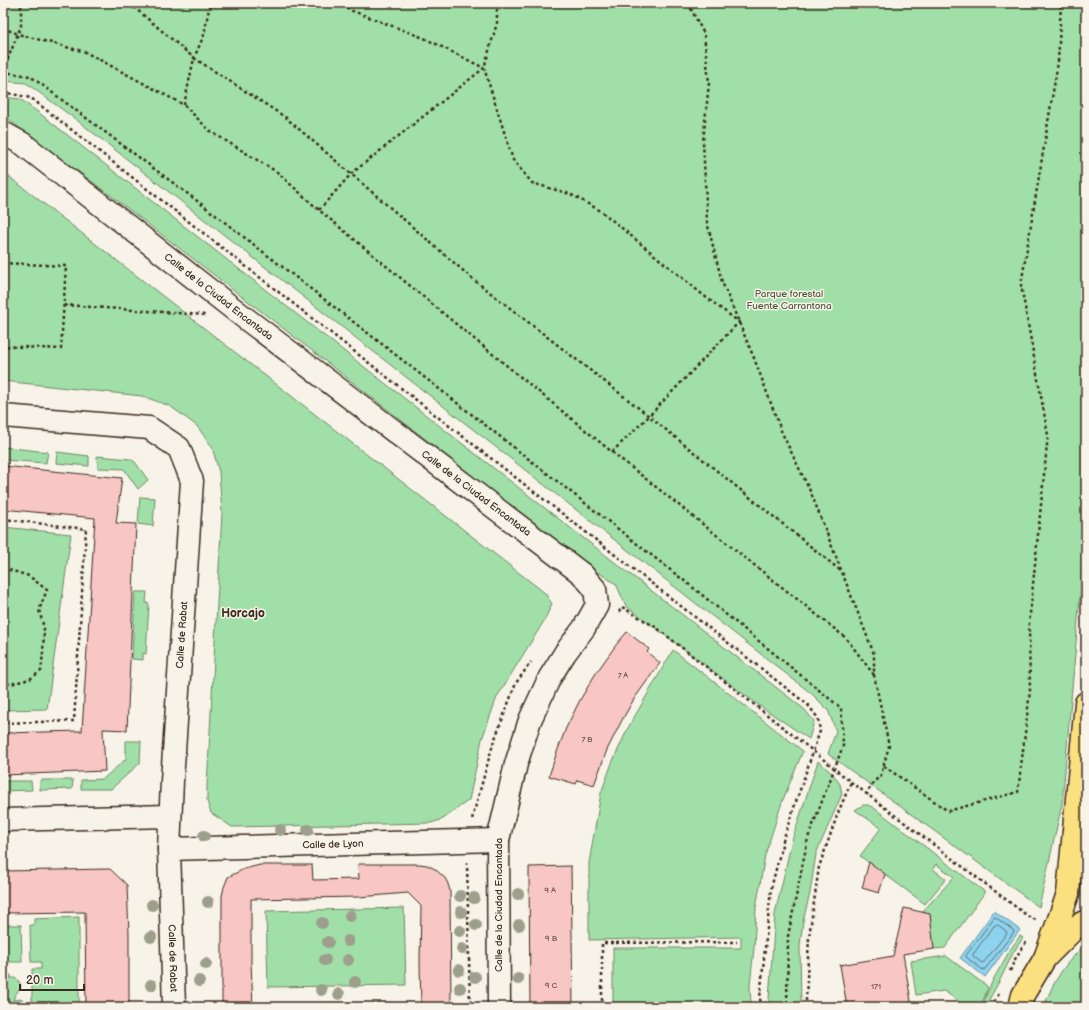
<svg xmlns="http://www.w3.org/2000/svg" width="1089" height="1010" font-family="'Balsamiq Sans',sans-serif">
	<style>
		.green { fill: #a0e0a8; stroke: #6e8563 }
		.water { fill: #8dd3ee; stroke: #6c8f9b }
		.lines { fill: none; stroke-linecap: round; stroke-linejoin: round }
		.shore { stroke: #5c6e71; stroke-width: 1 }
		.building { fill: #f8c7c5; stroke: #3b2a1e }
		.street-casing { stroke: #3b2a1e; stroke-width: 25 }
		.primary-casing { stroke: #3b2a1e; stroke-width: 25 }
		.highway-casing { stroke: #3b2a1e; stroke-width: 25 }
		.path { stroke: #3b2a1e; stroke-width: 2.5; stroke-dasharray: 3 3; stroke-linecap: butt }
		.street { stroke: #f7f3e8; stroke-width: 22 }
		.primary { stroke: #fbe080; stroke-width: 22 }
		.highway { stroke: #fbe080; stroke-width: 22 }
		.tree { fill: #9d9e8c }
		.labels { text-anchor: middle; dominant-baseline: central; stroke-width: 3; stroke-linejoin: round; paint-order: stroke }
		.number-label { font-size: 8px; fill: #6a5148 }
		.park-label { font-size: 10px; fill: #545840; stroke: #f7f3e8 }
		.street-label { font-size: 10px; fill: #3b2a1e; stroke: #f7f3e8 }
		.quarter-label { font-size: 12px; font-weight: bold; fill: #3b2a1e; stroke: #f7f3e8 }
	</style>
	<rect width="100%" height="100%" fill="#f7f3e8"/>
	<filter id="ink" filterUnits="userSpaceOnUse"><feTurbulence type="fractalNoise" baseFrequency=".025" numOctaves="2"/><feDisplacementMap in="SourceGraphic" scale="8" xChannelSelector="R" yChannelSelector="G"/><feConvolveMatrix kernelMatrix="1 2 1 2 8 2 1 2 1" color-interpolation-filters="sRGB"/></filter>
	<g filter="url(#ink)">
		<path class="green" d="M 3,3 L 1086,3 L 1086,527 L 1062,804 L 1039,907 L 828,754 L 836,731 L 828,710 L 812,694 L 78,121 L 26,83 L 3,81 Z
			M 3,97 L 20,99 L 43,116 L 546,509 L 804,709 L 814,721 L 809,739 L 757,704 L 626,606 L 616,584 L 559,547 L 470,474 L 306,346 L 122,204 L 5,117 L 3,117 Z
			M 3,172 L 545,593 L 552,604 L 544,621 L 497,697 L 482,739 L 469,800 L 443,819 L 431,823 L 232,827 L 211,813 L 207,801 L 207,786 L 222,513 L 219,472 L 212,447 L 197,426 L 170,406 L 142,396 L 3,381 Z
			M 3,447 L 48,452 L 46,463 L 3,460 Z
			M 57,452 L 89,456 L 89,466 L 56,463 Z
			M 97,456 L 130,459 L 135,462 L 148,480 L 138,489 L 124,469 L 98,468 Z
			M 140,497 L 155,498 L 153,526 L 138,524 Z
			M 3,527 L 71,534 L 47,709 L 3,710 Z
			M 135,592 L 147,592 L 146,603 L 149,604 L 146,654 L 143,653 L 143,660 L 132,659 Z
			M 673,650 L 803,751 L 782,802 L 765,855 L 756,908 L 754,948 L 750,985 L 751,1007 L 613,1007 L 613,948 L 741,948 L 741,937 L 589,940 L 589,863 L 601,793 L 612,763 L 628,728 Z
			M 126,741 L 141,741 L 140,763 L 111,789 L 81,789 L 81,780 L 103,779 L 126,759 Z
			M 818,761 L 833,774 L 840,784 L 842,794 L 816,854 L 810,893 L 803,921 L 800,945 L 801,1007 L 770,1007 L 769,999 L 775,914 L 792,840 Z
			M 40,780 L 73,780 L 72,789 L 40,790 Z
			M 3,781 L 31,781 L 32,790 L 3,791 Z
			M 863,805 L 868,805 L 874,808 L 985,892 L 945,948 L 933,949 L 930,915 L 923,912 L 923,911 L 954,877 L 936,864 L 933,869 L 946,879 L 925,904 L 860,856 L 881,828 L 855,810 Z
			M 404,908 L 406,985 L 268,987 L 266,911 Z
			M 79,917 L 79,1007 L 32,1007 L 32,969 L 41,969 L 41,962 L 31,962 L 30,925 L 34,925 L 34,919 Z
			M 3,925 L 21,925 L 22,962 L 3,962 Z
			M 1020,936 L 1023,938 L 1013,953 L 1001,978 L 985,1007 L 982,1007 L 988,991 L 993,980 L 1010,950 Z
			M 1086,945 L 1086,1007 L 1044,1007 C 1051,985 1067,959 1086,945 Z
			M 946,956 L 988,987 L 982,1004 L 979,1007 L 967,1007 L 944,991 L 916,995 L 911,961 Z
			M 11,975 L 11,977 L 10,978 C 17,977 20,981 21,987 L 15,995 L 13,1000 L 22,999 L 22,1007 L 3,1007 L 3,976 Z
			M 393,1003 L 394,1007 L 353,1007 L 353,1004 Z"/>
		<path class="water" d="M 994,911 L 1020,930 L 985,977 L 960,958 Z"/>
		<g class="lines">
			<path class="shore" d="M 995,917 L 1013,930 L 1014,932 L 985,969 L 983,970 L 967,958 L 966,956 Z
				M 995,925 L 998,925 L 1006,931 L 1007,933 L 984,962 L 982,963 L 974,957 L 973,955 Z"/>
		</g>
		<path class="building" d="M 3,466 L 122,478 L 116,523 L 136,524 L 127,730 L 103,729 L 105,771 L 3,775 L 3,733 L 82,731 L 95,518 L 3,509 Z
			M 627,632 L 649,649 L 647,652 L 660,663 L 634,699 L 622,720 L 607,750 L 594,785 L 577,780 L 576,784 L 549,776 L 557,752 L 566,728 L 580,700 L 596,673 L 616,645 Z
			M 869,862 L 885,874 L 879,893 L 862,888 Z
			M 358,864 L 419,864 L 427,865 L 435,869 L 445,878 L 448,884 L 450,891 L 451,1007 L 421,1007 L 420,962 L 421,906 L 408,893 L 359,897 L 251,899 L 251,963 L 253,1007 L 222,1007 L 222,896 L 224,887 L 228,877 L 244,869 L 260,865 L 312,865 L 313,880 L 359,879 Z
			M 571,866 L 573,1007 L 530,1007 L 529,867 Z
			M 110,869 L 127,885 L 129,934 L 129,1007 L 86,1007 L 85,912 L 3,913 L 3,871 Z
			M 904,908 L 930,914 L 934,949 L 903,954 L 912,1007 L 847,1007 L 840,965 L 893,956 Z"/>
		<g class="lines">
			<defs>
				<g id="street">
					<path id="s1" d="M 3,133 L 23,144 L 245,318 L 582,574 L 595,589 L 597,605 L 584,628 L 565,653 L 550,677 L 530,720 L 516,764 L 498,840 L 499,1007"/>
					<path id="s2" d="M 3,416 L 149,428 L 179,448 L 192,481 L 172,781 L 169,849 L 174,1007"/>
					<path d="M 3,820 L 170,816"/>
					<path id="s3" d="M 169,849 L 498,840"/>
				</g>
				<path id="primary" d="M 1020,1007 L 1023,995 L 1045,958 L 1077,926 L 1086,921"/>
				<path id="highway" d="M 1045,958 L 1068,894 L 1086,703"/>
			</defs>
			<use href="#street" class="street-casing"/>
			<use href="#primary" class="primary-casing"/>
			<use href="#highway" class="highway-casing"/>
			<path class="path" d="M 129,3 L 194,58 L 204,35 L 210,3
				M 342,3 L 350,10 L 424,38 L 484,68
				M 497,3 L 497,23 L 484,68 L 513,160 L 532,183 L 570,194 L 601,211 L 703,295 L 739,322 L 649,416 L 612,452
				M 688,3 L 704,34 L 709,83 L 703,141 L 707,222 L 722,282 L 754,358 L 782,433 L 811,493 L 874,654 L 874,675 L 889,746 L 881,775 L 871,785 L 867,795
				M 3,28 L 18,34 L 85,52 L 184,105 L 210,131 L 277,172 L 319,210 L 456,324 L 612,452 L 846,638 L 874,675
				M 3,71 L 21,26 L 21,3
				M 3,72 L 30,76 L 200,203 L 378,341 L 696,590 L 841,708 L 843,746 L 808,838 L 788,936 L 787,1007
				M 3,92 L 31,98 L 452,428 L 808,705 L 818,718 L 820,731 L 784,837 L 771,889 L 760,998 L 761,1007
				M 184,105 L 194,58 L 285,117 L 474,280 L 649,416 L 841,571
				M 319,210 L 351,174 L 484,68
				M 3,263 L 66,266 L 61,349 L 3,346
				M 64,305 L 205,315
				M 3,519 L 86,529 L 74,721 L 3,723
				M 3,568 L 29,576 L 47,590 L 39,610 L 44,628 L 43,653 L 41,671 L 30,679 L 11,684 L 3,683
				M 619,612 L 622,607 L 657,628 L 813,751 L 851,782 L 1029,917 L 1036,920
				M 884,766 L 948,811 L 1018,792 L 1030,691 L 1029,624 L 1048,435 L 1021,285 L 1058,62 L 1061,3
				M 472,819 L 493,744 L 516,683 L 531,662
				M 467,862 L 470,1007
				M 1010,971 L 1016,957 L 1026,942
				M 602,1007 L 602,943 L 737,942
				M 807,1007 L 806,1000 L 809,937 L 819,867 L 838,813 L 851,782
				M 991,1007 L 1000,992"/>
			<use href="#street" class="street"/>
			<use href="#primary" class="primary"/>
			<use href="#highway" class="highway"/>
		</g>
		<g class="tree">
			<circle cx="280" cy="830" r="6"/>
			<circle cx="308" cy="830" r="6"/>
			<circle cx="204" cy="836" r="6"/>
			<circle cx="518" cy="894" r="6"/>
			<circle cx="460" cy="896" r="6"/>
			<circle cx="474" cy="898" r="6"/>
			<circle cx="208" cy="902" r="6"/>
			<circle cx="152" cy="905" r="6"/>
			<circle cx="461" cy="912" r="6"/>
			<circle cx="350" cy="916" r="6"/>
			<circle cx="322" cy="923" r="6"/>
			<circle cx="476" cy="925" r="6"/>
			<circle cx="519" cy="925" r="6"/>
			<circle cx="460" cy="931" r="6"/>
			<circle cx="151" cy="937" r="6"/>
			<circle cx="348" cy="941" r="6"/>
			<circle cx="328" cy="942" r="6"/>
			<circle cx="462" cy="949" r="6"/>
			<circle cx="325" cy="960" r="6"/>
			<circle cx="348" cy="960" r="6"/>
			<circle cx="206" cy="964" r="6"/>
			<circle cx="459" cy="970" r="6"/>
			<circle cx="475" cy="977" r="6"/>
			<circle cx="518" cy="979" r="6"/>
			<circle cx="199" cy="981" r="6"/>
			<circle cx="355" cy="982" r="6"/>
			<circle cx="151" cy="985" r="6"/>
			<circle cx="460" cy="988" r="6"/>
			<circle cx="321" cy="990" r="6"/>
			<circle cx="339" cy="994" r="6"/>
		</g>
	</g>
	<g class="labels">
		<g class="number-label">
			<text x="623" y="675">7 A</text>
			<text x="587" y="739">7 B</text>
			<text x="550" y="890">9 A</text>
			<text x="551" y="938">9 B</text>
			<text x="551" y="985">9 C</text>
			<text x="876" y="986">171</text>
		</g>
		<g class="park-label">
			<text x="789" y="294">Parque forestal<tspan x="789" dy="12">Fuente Carrantona</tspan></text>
		</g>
		<g class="street-label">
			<text stroke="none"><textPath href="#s1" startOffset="271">Calle de la Ciudad Encantada</textPath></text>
			<text stroke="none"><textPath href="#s1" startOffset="595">Calle de la Ciudad Encantada</textPath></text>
			<text transform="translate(182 635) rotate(-86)">Calle de Rabat</text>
			<text stroke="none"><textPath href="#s3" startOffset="164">Calle de Lyon</textPath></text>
			<text transform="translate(499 905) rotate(-90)">Calle de la Ciudad Encantada</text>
			<text stroke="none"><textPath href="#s2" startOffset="696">Calle de Rabat</textPath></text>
		</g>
		<g class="quarter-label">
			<text x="243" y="613">Horcajo</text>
		</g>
	</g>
	<rect width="1089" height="1010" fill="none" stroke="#f7f3e8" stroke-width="16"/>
	<rect x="8" y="8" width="1073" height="994" fill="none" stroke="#3b2a1e" stroke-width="1.5" filter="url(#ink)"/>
	<path d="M20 984v6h64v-6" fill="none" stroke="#3b2a1e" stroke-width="2"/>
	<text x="26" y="984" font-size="12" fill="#3b2a1e" stroke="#f7f3e8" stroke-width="3" paint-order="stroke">20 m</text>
</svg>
